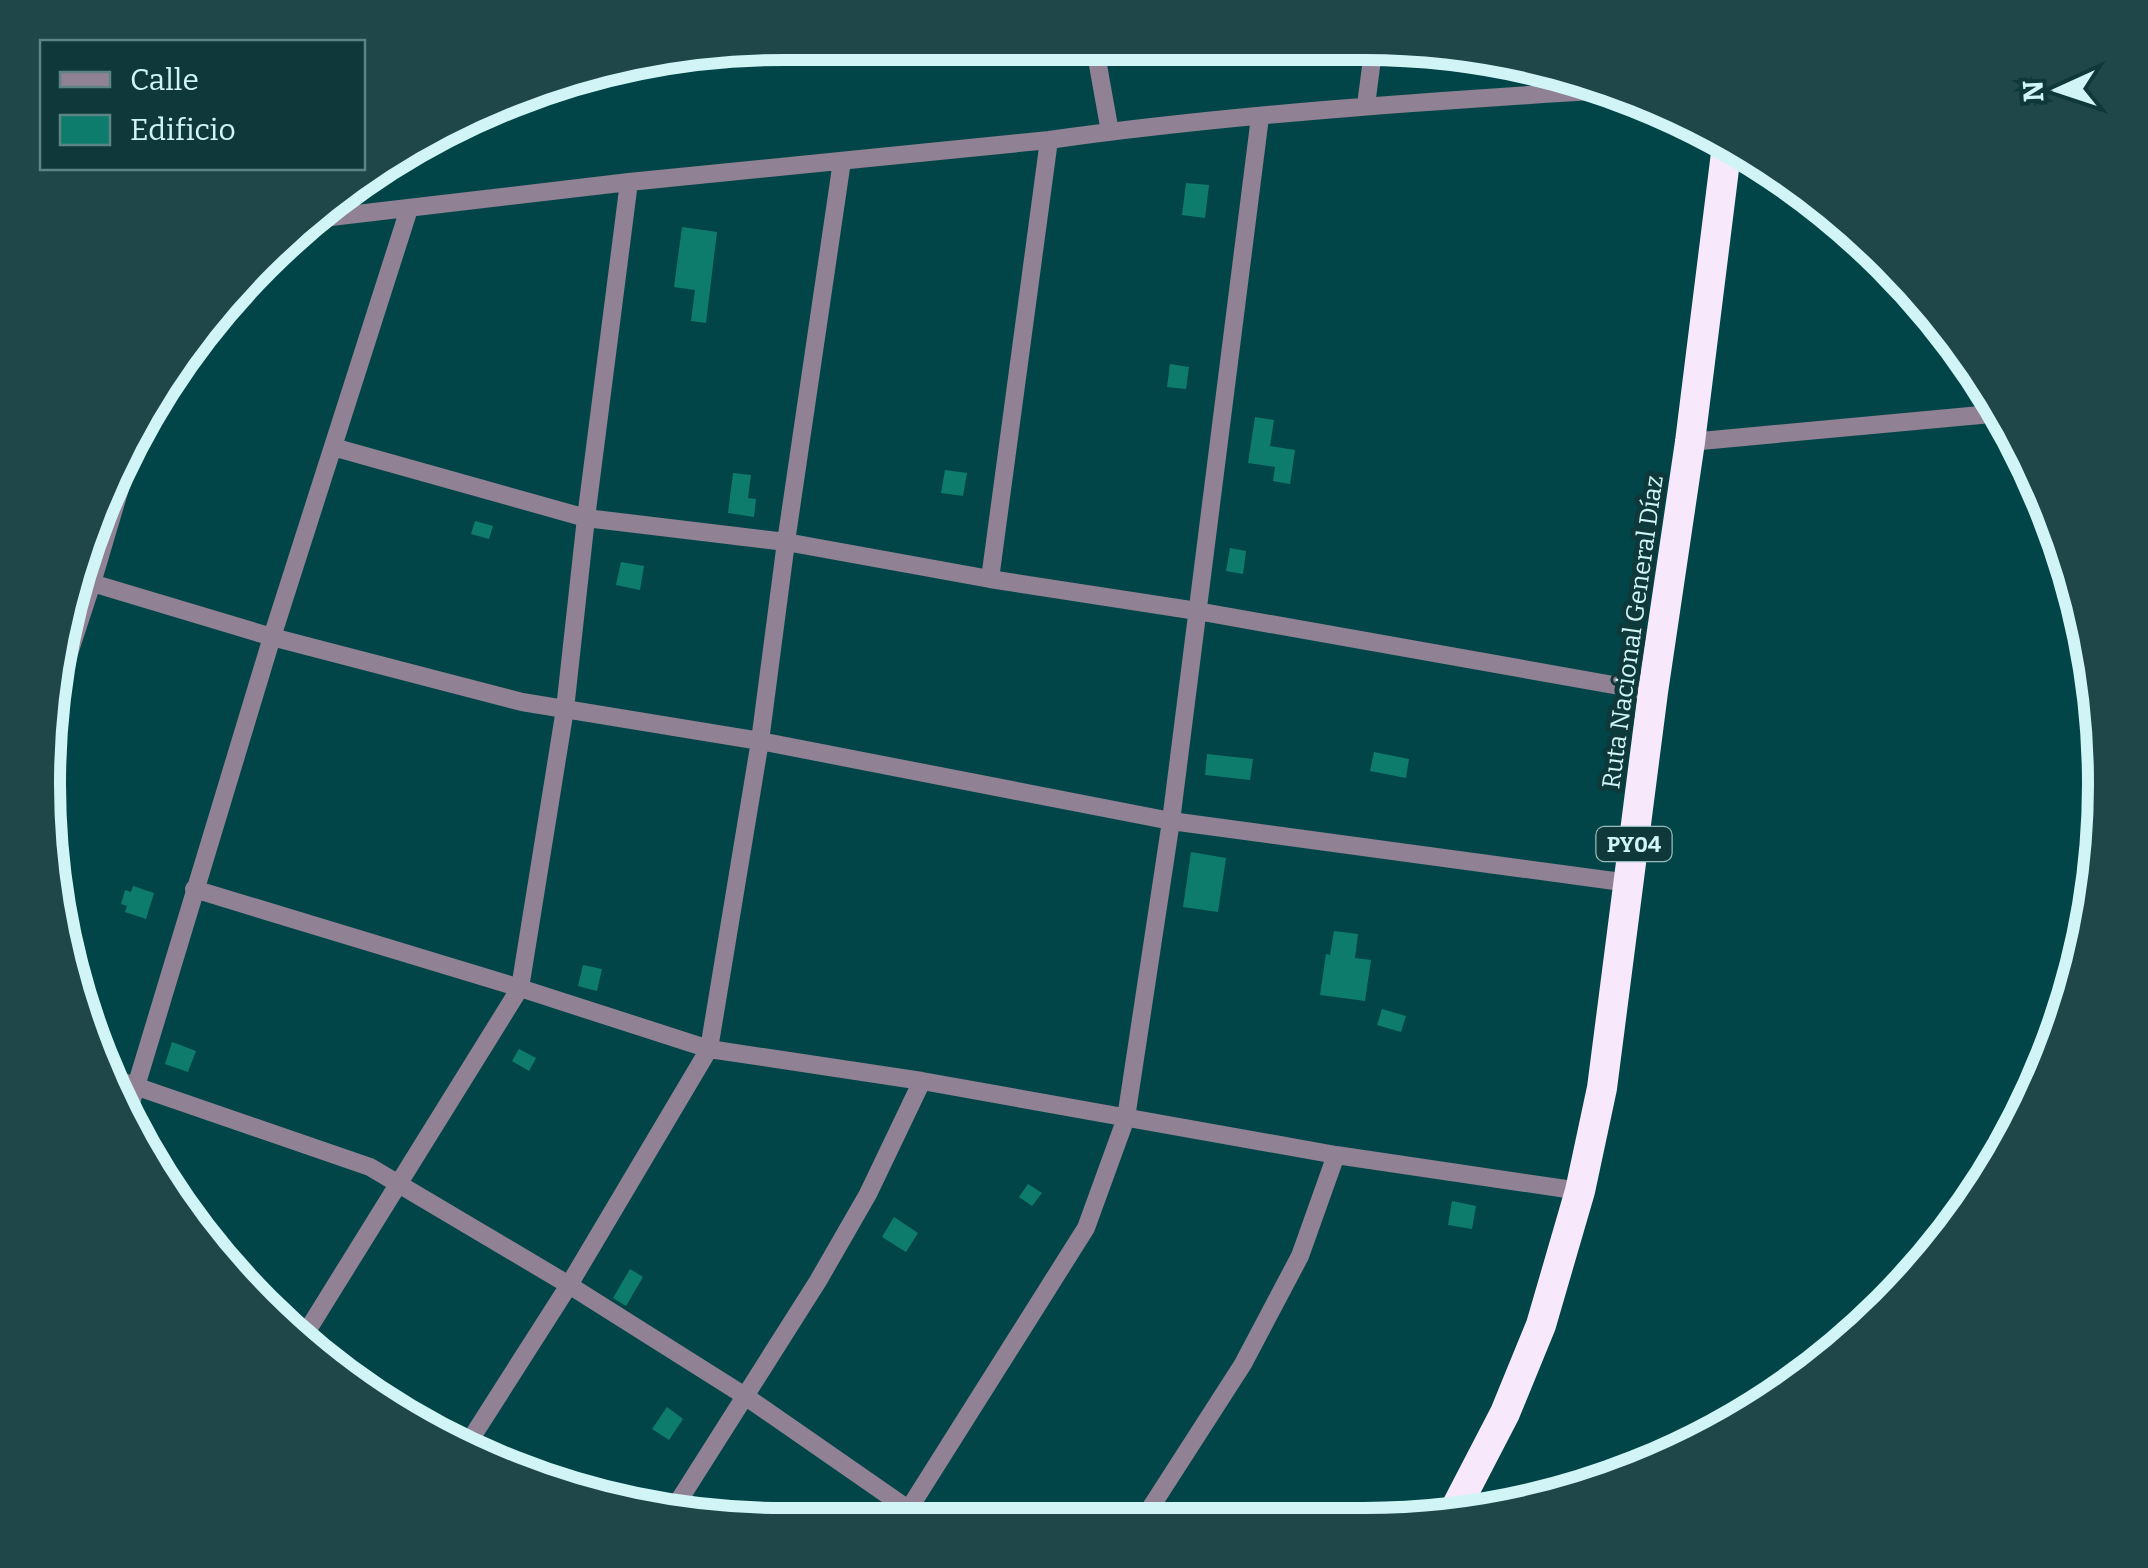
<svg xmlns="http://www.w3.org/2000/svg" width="2148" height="1568" font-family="Bitter,serif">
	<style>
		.building { fill: #0e7c6c }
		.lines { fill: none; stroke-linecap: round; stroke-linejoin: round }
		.street { stroke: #908194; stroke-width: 18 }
		.highway { stroke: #f7e8fb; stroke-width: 30 }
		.labels { text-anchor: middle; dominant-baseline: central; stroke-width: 10; stroke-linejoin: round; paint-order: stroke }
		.shield { fill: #0f383a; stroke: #97bcbe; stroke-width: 2.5 }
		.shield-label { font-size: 22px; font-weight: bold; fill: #d1f5f6 }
		.street-label { font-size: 25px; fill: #d1f5f6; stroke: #0f383a }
		.rim { fill: none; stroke: #d1f5f6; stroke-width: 12 }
	</style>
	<rect width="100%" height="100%" fill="#024548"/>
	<path class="building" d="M 1186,183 L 1209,185 L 1205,218 L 1182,215 Z
		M 682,227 L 717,232 L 706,323 L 691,321 L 695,290 L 674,287 Z
		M 1170,364 L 1189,367 L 1186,389 L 1167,387 Z
		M 1255,417 L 1274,420 L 1270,446 L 1295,450 L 1290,484 L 1273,481 L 1275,467 L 1248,463 Z
		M 945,470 L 967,473 L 963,496 L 941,493 Z
		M 733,473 L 751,475 L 748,498 L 756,499 L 754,517 L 728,513 Z
		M 475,521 L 493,526 L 489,539 L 471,534 Z
		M 1230,548 L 1246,551 L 1243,574 L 1226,571 Z
		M 621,562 L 644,566 L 640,590 L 616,585 Z
		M 1374,752 L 1409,759 L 1406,778 L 1370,771 Z
		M 1207,754 L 1253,759 L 1250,780 L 1205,775 Z
		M 1191,852 L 1226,858 L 1218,912 L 1183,907 Z
		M 133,886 L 154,893 L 146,919 L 125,912 L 127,906 L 121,904 L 125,890 L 131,892 Z
		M 1334,931 L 1358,934 L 1355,958 L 1371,960 L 1365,1001 L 1320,995 L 1326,954 L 1330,955 Z
		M 583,965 L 602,969 L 597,991 L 578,986 Z
		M 1382,1009 L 1406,1016 L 1401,1032 L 1377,1025 Z
		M 172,1042 L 196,1051 L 188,1072 L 165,1064 Z
		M 519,1049 L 536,1058 L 529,1071 L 512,1061 Z
		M 1028,1184 L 1042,1193 L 1032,1206 L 1019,1197 Z
		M 1452,1201 L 1476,1206 L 1472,1229 L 1448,1225 Z
		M 894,1217 L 918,1233 L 906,1252 L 882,1237 Z
		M 630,1269 L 643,1277 L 626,1306 L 613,1298 Z
		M 667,1407 L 683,1419 L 669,1440 L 652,1429 Z"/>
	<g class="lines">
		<path class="street" d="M 1094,43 L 1110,132
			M 1366,105 L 1374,44
			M 314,219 L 629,182 L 1049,140 C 1234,114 1420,102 1606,90
			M 1690,442 L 2002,413
			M 333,447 L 586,518 L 786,542 L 990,579 L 1197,611 L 1653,692
			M 990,579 L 1049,140
			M 92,583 L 272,637 L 522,702 L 760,741 L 1171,821 L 1629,883
			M 55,696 L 92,583 L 138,428
			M 194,889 L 520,988 L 709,1049 L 922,1081 L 1336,1155 L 1580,1191
			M 103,1075 L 370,1167 L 569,1285 L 745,1396 L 928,1523
			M 127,1116 L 272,637 L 409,209
			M 299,1344 L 520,988 L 565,709 L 586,518 L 629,182
			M 465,1448 L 569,1285 L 709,1049 L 760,741 L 786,542 L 842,161
			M 671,1513 L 818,1281 L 868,1194 L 922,1081
			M 1142,1521 L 1243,1364 L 1300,1256 L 1336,1155
			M 900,1523 L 1086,1228 L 1126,1118 L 1171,821 L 1260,117"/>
		<path class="highway" d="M 1450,1519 L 1505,1413 L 1541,1325 L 1580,1191 L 1602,1088 L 1653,692 L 1690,442 L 1727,145"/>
	</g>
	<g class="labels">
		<rect class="shield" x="1596.5" y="827" width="75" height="34" rx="8"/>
		<g class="shield-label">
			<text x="1634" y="844">PY04</text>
		</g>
		<g class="street-label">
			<text transform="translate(1633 632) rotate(-82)">Ruta Nacional General Díaz</text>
		</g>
	</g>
	<path d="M0 0H2148V1568H0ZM784 60H1364A724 724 0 0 1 2088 784V784A724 724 0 0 1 1364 1508H784A724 724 0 0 1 60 784V784A724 724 0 0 1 784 60Z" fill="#1f4749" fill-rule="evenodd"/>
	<path class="rim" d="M784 60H1364A724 724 0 0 1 2088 784V784A724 724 0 0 1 1364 1508H784A724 724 0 0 1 60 784V784A724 724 0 0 1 784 60Z"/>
	<rect x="40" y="40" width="325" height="130" fill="#0f383a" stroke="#5d8485" stroke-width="2.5"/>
	<rect x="60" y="72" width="50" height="15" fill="#908194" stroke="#5d8485" stroke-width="2.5"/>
	<text x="130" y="90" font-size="30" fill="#d1f5f6">Calle</text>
	<rect x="60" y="115" width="50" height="30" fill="#0e7c6c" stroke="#5d8485" stroke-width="2.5"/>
	<text x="130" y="140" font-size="30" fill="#d1f5f6">Edificio</text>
	<g transform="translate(2058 90) rotate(267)" stroke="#0f383a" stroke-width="8" paint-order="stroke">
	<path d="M0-8L18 38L0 25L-18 38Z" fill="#d1f5f6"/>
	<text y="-15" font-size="28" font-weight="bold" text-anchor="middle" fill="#d1f5f6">N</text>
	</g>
</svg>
